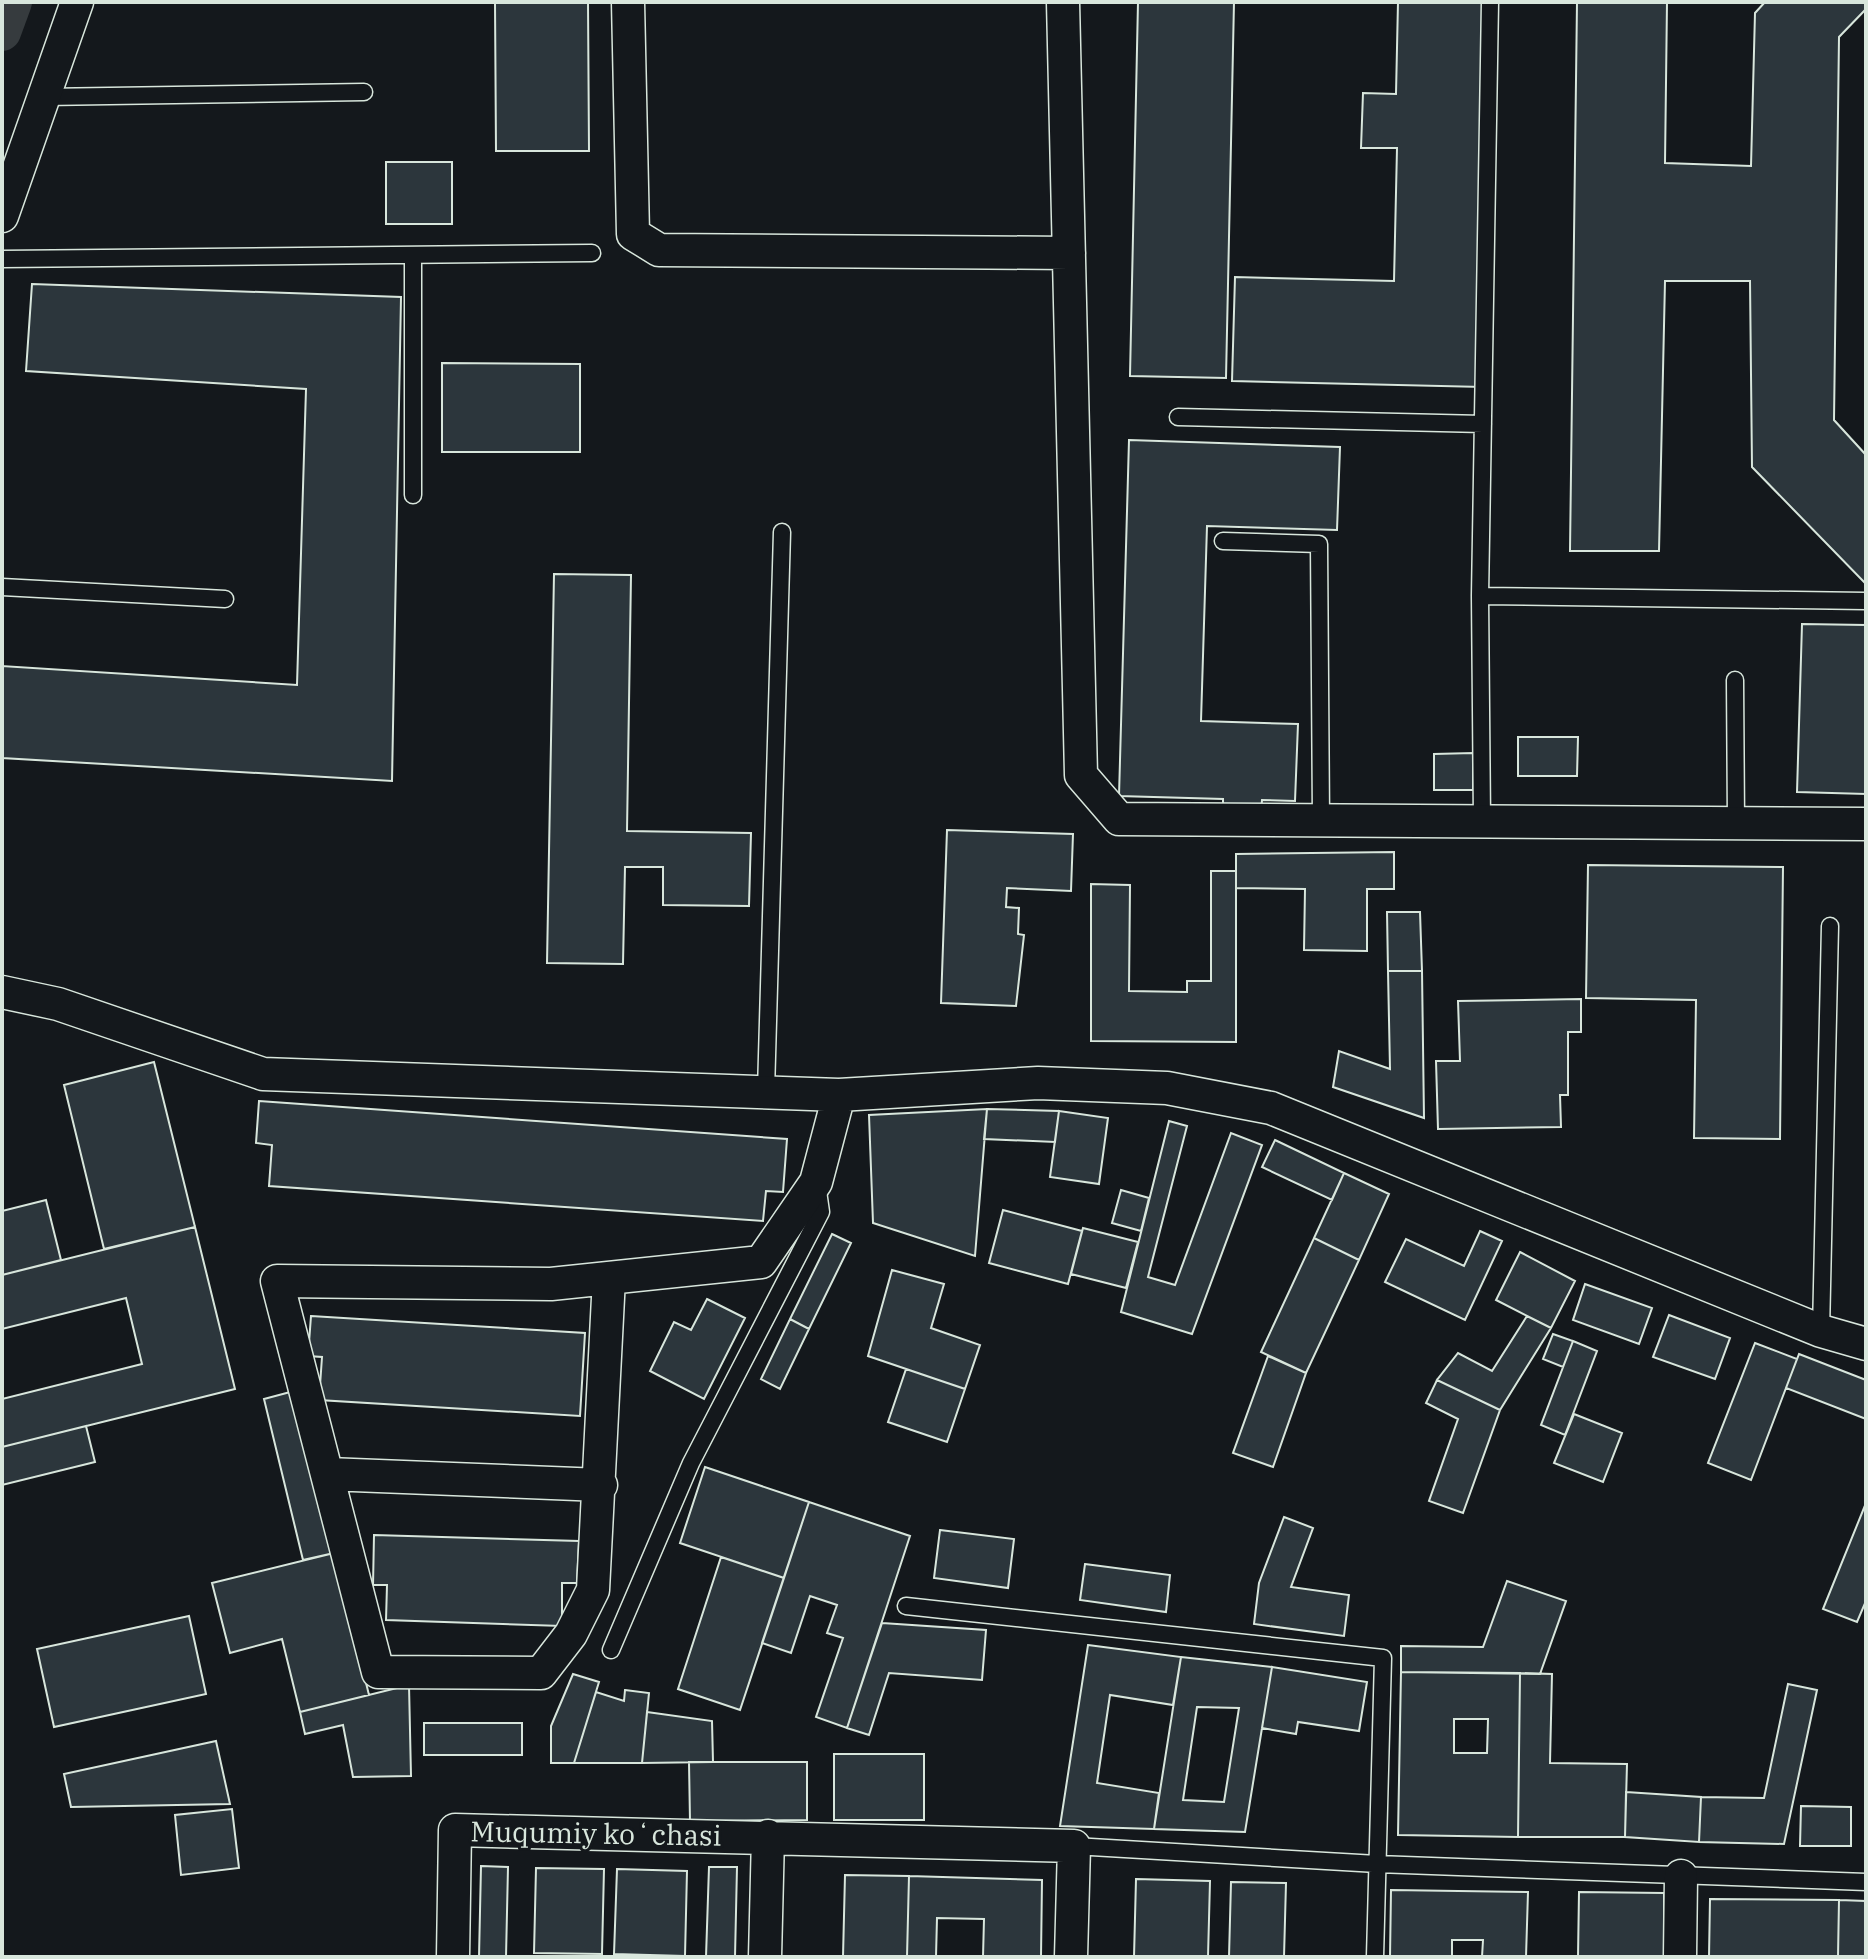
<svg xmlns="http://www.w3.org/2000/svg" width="1868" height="1959" font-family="'IBM Plex Serif',serif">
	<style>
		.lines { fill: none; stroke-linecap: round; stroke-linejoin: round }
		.canal { stroke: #363b3e; stroke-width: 38 }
		.building { fill: #2c363c; stroke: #d8e6dc; stroke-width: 2; fill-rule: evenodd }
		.lane-casing { stroke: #d8e6dc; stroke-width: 19 }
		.street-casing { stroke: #d8e6dc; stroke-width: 35 }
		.lane { stroke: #14181c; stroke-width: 16 }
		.street { stroke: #14181c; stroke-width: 32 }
		.labels { text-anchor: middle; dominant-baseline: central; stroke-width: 6; stroke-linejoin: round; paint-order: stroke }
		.street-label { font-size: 28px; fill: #d8e6dc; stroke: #14181c }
	</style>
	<rect width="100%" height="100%" fill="#14181c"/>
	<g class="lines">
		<path class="canal" d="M 2,32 L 13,2"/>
	</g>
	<path class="building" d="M 495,2 L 588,2 L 589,151 L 496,151 Z
		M 1138,2 L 1234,2 L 1226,378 L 1130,376 Z
		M 1398,2 L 1491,2 L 1483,387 L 1232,381 L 1235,277 L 1394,281 L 1397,148 L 1361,148 L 1363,93 L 1396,94 Z
		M 1577,2 L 1667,2 L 1665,163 L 1751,166 L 1755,13 L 1765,2 L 1866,2 L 1866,9 L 1839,37 L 1834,420 L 1866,455 L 1866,584 L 1752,467 L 1750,281 L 1665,281 L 1659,551 L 1570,551 Z
		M 386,162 L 452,162 L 452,224 L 386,224 Z
		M 32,284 L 401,297 L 392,781 L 2,758 L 2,666 L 297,685 L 306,389 L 26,371 Z
		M 442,363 L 580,364 L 580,452 L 442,452 Z
		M 1129,440 L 1340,447 L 1337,530 L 1207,526 L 1201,721 L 1298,724 L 1295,801 L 1262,800 L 1261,813 L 1223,812 L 1223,799 L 1119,796 Z
		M 554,574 L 631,575 L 627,831 L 751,833 L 749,906 L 663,905 L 663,867 L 625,867 L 623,964 L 547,963 Z
		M 1802,624 L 1866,625 L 1866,794 L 1797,792 Z
		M 1518,737 L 1578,737 L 1577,776 L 1518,776 Z
		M 1473,753 L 1473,790 L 1434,790 L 1434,754 Z
		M 947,830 L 1073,834 L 1071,891 L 1007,888 L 1006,907 L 1019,908 L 1018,934 L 1024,935 L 1016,1006 L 941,1003 Z
		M 1394,852 L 1394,889 L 1367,889 L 1367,951 L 1304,950 L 1305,889 L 1236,888 L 1236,854 Z
		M 1588,865 L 1783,867 L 1780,1139 L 1694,1138 L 1696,1000 L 1586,998 Z
		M 1211,871 L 1236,871 L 1236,1042 L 1091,1041 L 1091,884 L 1130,885 L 1129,991 L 1187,992 L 1187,981 L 1211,981 Z
		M 1387,912 L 1420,912 L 1422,971 L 1388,971 Z
		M 1388,971 L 1422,971 L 1424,1118 L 1333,1087 L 1339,1051 L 1390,1069 Z
		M 1581,999 L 1581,1032 L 1568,1032 L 1568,1095 L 1560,1095 L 1561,1127 L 1438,1129 L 1436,1061 L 1460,1061 L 1458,1001 Z
		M 154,1062 L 195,1227 L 104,1249 L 64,1085 Z
		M 259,1101 L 787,1139 L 783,1192 L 766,1191 L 763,1221 L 269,1186 L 272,1145 L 256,1143 Z
		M 987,1109 L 1059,1111 L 1055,1142 L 984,1139 Z
		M 987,1109 L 975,1256 L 873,1223 L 869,1115 Z
		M 1059,1111 L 1108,1118 L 1099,1184 L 1050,1177 Z
		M 1169,1121 L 1187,1126 L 1148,1277 L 1175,1285 L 1231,1133 L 1262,1145 L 1192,1334 L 1121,1312 Z
		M 1275,1140 L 1344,1173 L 1332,1200 L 1262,1167 Z
		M 1344,1173 L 1389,1194 L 1359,1260 L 1314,1238 Z
		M 1121,1190 L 1149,1198 L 1141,1231 L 1112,1223 Z
		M 46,1200 L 61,1260 L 2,1275 L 2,1211 Z
		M 1003,1210 L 1082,1231 L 1068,1284 L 989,1263 Z
		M 195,1227 L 235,1389 L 2,1447 L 2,1399 L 142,1364 L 126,1298 L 2,1329 L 2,1275 Z
		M 1083,1228 L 1138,1242 L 1126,1288 L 1071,1274 Z
		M 1480,1231 L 1502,1241 L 1465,1320 L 1385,1282 L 1406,1239 L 1464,1266 Z
		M 832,1234 L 851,1243 L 809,1329 L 790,1319 Z
		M 1314,1238 L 1359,1260 L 1306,1373 L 1261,1352 Z
		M 1520,1252 L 1575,1281 L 1551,1328 L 1496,1300 Z
		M 892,1270 L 944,1284 L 931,1328 L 980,1345 L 965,1389 L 868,1356 Z
		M 1585,1284 L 1652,1308 L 1639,1344 L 1573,1320 Z
		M 707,1299 L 745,1318 L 704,1399 L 650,1371 L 674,1322 L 691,1330 Z
		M 1669,1315 L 1730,1338 L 1715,1379 L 1653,1357 Z
		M 311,1316 L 585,1333 L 580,1416 L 319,1400 L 322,1357 L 308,1356 Z
		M 1527,1316 L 1551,1328 L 1500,1410 L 1437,1380 L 1458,1353 L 1492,1371 Z
		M 790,1319 L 809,1329 L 780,1389 L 761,1379 Z
		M 1553,1334 L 1573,1341 L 1563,1367 L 1543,1359 Z
		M 1573,1341 L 1597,1351 L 1565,1435 L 1541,1425 Z
		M 1755,1343 L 1797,1359 L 1751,1480 L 1708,1463 Z
		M 1799,1354 L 1866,1380 L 1866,1419 L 1786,1388 Z
		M 1268,1356 L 1306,1373 L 1273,1467 L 1233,1453 Z
		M 906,1369 L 965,1389 L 947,1442 L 888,1422 Z
		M 1437,1380 L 1500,1410 L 1463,1513 L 1429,1501 L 1458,1419 L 1426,1403 Z
		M 294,1391 L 334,1553 L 303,1560 L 264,1399 Z
		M 1574,1414 L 1622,1433 L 1603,1482 L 1554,1463 Z
		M 86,1426 L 95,1462 L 2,1485 L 2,1447 Z
		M 705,1467 L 809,1502 L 784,1578 L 680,1543 Z
		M 809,1502 L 910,1536 L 847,1728 L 816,1717 L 843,1638 L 827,1633 L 837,1605 L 810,1596 L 791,1653 L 762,1643 Z
		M 1866,1503 L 1866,1601 L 1857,1622 L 1823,1609 Z
		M 1284,1517 L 1313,1528 L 1291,1587 L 1349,1595 L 1344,1636 L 1254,1624 L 1259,1583 Z
		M 940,1530 L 1014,1539 L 1008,1588 L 934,1578 Z
		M 374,1535 L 579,1541 L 577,1583 L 562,1583 L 562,1626 L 386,1620 L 387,1585 L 373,1585 Z
		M 334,1553 L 369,1695 L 300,1712 L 282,1639 L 230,1653 L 212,1583 Z
		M 721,1557 L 784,1578 L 740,1710 L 678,1689 Z
		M 1085,1564 L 1170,1575 L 1166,1612 L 1080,1600 Z
		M 1507,1581 L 1566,1601 L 1540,1674 L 1401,1672 L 1401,1646 L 1483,1647 Z
		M 189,1616 L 206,1694 L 54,1727 L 37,1649 Z
		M 882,1623 L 986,1630 L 982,1680 L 889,1673 L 869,1735 L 847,1728 Z
		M 1088,1645 L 1181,1657 L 1173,1705 L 1110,1695 L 1097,1783 L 1159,1793 L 1154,1829 L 1060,1826 Z
		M 1181,1657 L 1272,1667 L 1245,1832 L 1154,1829 ZM 1197,1707 L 1239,1708 L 1224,1802 L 1183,1800 Z
		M 1272,1667 L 1367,1682 L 1359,1731 L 1298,1722 L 1296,1734 L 1262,1728 Z
		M 1401,1672 L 1520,1673 L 1518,1837 L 1398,1835 ZM 1454,1719 L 1488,1719 L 1487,1753 L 1454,1753 Z
		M 1520,1673 L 1552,1674 L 1550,1763 L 1627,1764 L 1625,1837 L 1518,1837 Z
		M 573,1674 L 599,1682 L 574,1763 L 551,1763 L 551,1726 Z
		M 1788,1684 L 1817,1690 L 1784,1844 L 1699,1842 L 1701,1797 L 1764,1798 Z
		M 409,1685 L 411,1776 L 353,1777 L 343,1725 L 305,1734 L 300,1712 Z
		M 625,1690 L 649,1693 L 642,1763 L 574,1763 L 596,1692 L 624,1701 Z
		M 647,1712 L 712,1721 L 713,1762 L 642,1763 Z
		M 424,1723 L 522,1723 L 522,1755 L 424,1755 Z
		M 216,1741 L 230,1804 L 71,1807 L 64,1774 Z
		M 834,1754 L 924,1754 L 924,1820 L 834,1820 Z
		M 689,1762 L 807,1762 L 807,1820 L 690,1821 Z
		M 1626,1792 L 1701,1797 L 1699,1842 L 1625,1837 Z
		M 1801,1806 L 1851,1807 L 1851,1846 L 1800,1846 Z
		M 232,1809 L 239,1868 L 181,1875 L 175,1815 Z
		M 481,1866 L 508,1867 L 506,1957 L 479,1957 Z
		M 709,1867 L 737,1867 L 735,1957 L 706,1957 Z
		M 536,1868 L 604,1869 L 602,1954 L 534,1953 Z
		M 617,1869 L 687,1871 L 685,1956 L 614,1954 Z
		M 845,1875 L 909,1876 L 907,1957 L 843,1957 Z
		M 909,1876 L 1042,1880 L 1041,1957 L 983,1957 L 984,1919 L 937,1918 L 936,1957 L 907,1957 Z
		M 1136,1879 L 1210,1881 L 1208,1957 L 1134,1957 Z
		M 1231,1882 L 1286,1883 L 1284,1957 L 1229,1957 Z
		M 1391,1890 L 1528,1892 L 1526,1957 L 1482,1957 L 1483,1940 L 1452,1940 L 1452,1957 L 1390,1957 Z
		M 1579,1892 L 1664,1893 L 1664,1957 L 1578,1957 Z
		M 1710,1899 L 1839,1900 L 1838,1957 L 1709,1957 Z
		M 1839,1900 L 1866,1901 L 1866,1957 L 1838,1957 Z"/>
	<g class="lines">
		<defs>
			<path id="lane" d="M 1490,2 L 1480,596 L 1866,601
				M 44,97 L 364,92
				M 2,259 L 592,253
				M 1178,417 L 1483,424
				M 413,495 L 413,255
				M 1223,541 L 1319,544 L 1321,820
				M 2,587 L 225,599
				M 1480,596 L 1482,821
				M 1735,680 L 1736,823
				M 766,1091 L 782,532
				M 1821,1331 L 1830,926
				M 906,1606 L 1383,1658 L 1375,1957
				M 611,1650 L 691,1463 L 821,1212 L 817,1184
				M 1074,1846 L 1377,1864 L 1866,1882"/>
			<path id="street" d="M 628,2 L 633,234 L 659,250 L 1069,253
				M 1063,2 L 1081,775 L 1119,819 L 1866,824
				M 2,216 L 77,2
				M 2,992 L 58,1004 L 263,1074 L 839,1095 L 1038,1083 L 1167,1088 L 1271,1108 L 1821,1331 L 1866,1344
				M 609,1278 L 593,1590 L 571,1634 L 541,1673 L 378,1672 L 277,1281 L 551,1284 L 761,1262 L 816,1182 L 839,1095
				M 328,1474 L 601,1485
				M 453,1957 L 455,1830 L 1074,1846 L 1071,1957
				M 765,1957 L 768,1836
				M 1680,1957 L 1681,1876"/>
		</defs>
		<use href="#lane" class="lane-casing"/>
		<use href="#street" class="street-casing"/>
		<use href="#lane" class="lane"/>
		<use href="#street" class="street"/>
	</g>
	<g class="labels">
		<g class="street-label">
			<text transform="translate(596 1833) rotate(1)">Muqumiy koʻchasi</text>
		</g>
	</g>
	<rect width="1868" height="1959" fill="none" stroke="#d8e6dc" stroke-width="8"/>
</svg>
